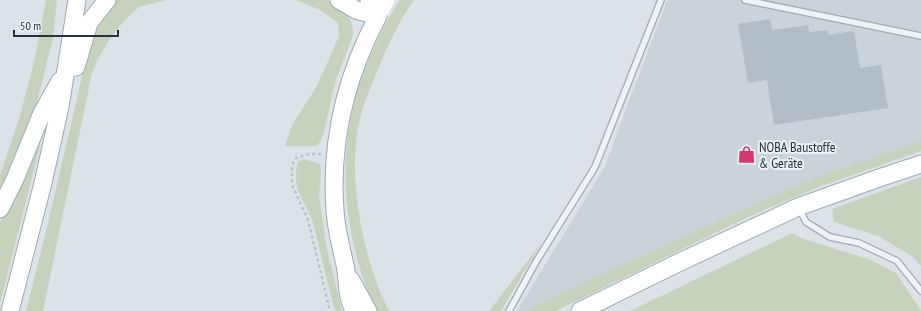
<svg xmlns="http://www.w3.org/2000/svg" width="921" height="311" font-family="'PT Sans Narrow',sans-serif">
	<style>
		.built { fill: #cad3da }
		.green { fill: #c6d2bc }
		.building { fill: #b3bdc5 }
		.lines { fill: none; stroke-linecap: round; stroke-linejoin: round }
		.lane-casing { stroke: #a1abb2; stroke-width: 8 }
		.primary-casing { stroke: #9aaab5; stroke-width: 19 }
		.path { stroke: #bac1c6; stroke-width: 2.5; stroke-dasharray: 3 3; stroke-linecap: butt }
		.lane { stroke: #eff3f6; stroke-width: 5.5 }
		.secondary { stroke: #fff; stroke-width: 15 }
		.primary { stroke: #fff; stroke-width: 17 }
		.labels { text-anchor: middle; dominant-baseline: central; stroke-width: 4; stroke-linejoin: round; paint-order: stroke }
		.poi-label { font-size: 14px; fill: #24333f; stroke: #ebf2f5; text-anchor: start }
	</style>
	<rect width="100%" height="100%" fill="#dce3e8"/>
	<path class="built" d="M 671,0 L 921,0 L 921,142 L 811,179 L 608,271 L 525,311 L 517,311 L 604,168 L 667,1 Z"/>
	<path class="green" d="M 46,0 L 57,0 L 53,38 L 35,110 L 0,195 L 0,175 L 19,119 L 34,62 Z
		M 116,0 L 167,0 L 139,7 L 125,20 L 110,39 L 99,57 L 92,73 L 43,311 L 26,311 L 48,223 L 90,42 C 97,26 104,13 116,0 Z
		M 296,0 L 327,0 L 330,1 C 343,10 354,17 353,35 L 335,83 L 324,132 L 320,142 L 316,146 L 285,146 L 292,125 L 317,86 L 339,36 L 338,23 L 320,10 Z
		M 400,0 L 414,0 C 399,21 387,46 378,70 C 371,86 364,102 360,119 C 348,167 359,232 375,278 C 378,289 384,300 389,311 L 375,311 C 338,220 333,132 376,43 C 383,28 391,13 400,0 Z
		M 36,141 L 40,141 L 39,150 L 0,304 L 0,223 L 16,188 Z
		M 921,141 L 921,151 L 819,187 L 748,217 L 556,311 L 525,311 L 608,271 L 811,179 Z
		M 304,159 L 320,164 L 321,173 L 319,195 L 326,245 L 342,311 L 335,311 C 327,283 321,254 314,226 C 307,201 290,191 298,162 Z
		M 921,177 L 921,266 L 912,256 L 878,236 L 834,222 L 832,209 Z
		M 792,233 L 801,238 L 871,260 L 896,273 L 921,311 L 630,311 Z
		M 542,242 L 501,311 L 489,311 Z"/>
	<path class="building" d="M 770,19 L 772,30 L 808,25 L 809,32 L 828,30 L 829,35 L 854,31 L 860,68 L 881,65 L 888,108 L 774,125 L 767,80 L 748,83 L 738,24 Z"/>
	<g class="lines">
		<defs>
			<path id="lane" d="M 745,0 L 921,36
				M 799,208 L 806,222 L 830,237 L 859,243 L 897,261 L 921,291
				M 509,311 L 537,260 L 595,167 L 661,0"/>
			<path id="primary" d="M 339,0 L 356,10 L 378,16
				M 369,0 L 378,16
				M 76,67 L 89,23 L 107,0
				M 0,209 L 15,179 L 42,113 L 60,81
				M 351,280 L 368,311
				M 10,311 L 43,183 L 60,107 L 77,0
				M 354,311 C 352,306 350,302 349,297 C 347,288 347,278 346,270 C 342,250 336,230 335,210 C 330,141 346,76 378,16
				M 580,311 L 680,262 L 798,207 L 879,178 L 921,164"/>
		</defs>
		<use href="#lane" class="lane-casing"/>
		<use href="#primary" class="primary-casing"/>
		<path class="path" d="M 321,154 L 309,154 L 296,158 L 292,165 L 292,185 L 308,220 L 330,311"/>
		<use href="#lane" class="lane"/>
		<path class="secondary" d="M 378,16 L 387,0"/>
		<use href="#primary" class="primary"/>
	</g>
	<defs>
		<symbol id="shop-bare" viewBox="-9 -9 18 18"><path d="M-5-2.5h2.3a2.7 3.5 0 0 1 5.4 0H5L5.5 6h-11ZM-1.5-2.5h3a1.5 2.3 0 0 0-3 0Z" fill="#da346d" stroke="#ebf2f5" stroke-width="2.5" paint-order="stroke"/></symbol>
	</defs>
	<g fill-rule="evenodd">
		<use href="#shop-bare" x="734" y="142" width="25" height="25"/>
	</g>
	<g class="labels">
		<g class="poi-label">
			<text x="759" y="147">NOBA Baustoffe<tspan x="759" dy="16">&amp; Geräte</tspan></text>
		</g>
	</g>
	<path d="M14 30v6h104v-6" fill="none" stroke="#24333f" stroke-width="2"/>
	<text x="20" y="30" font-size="12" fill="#24333f" stroke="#ebf2f5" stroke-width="3" paint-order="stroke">50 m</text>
</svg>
